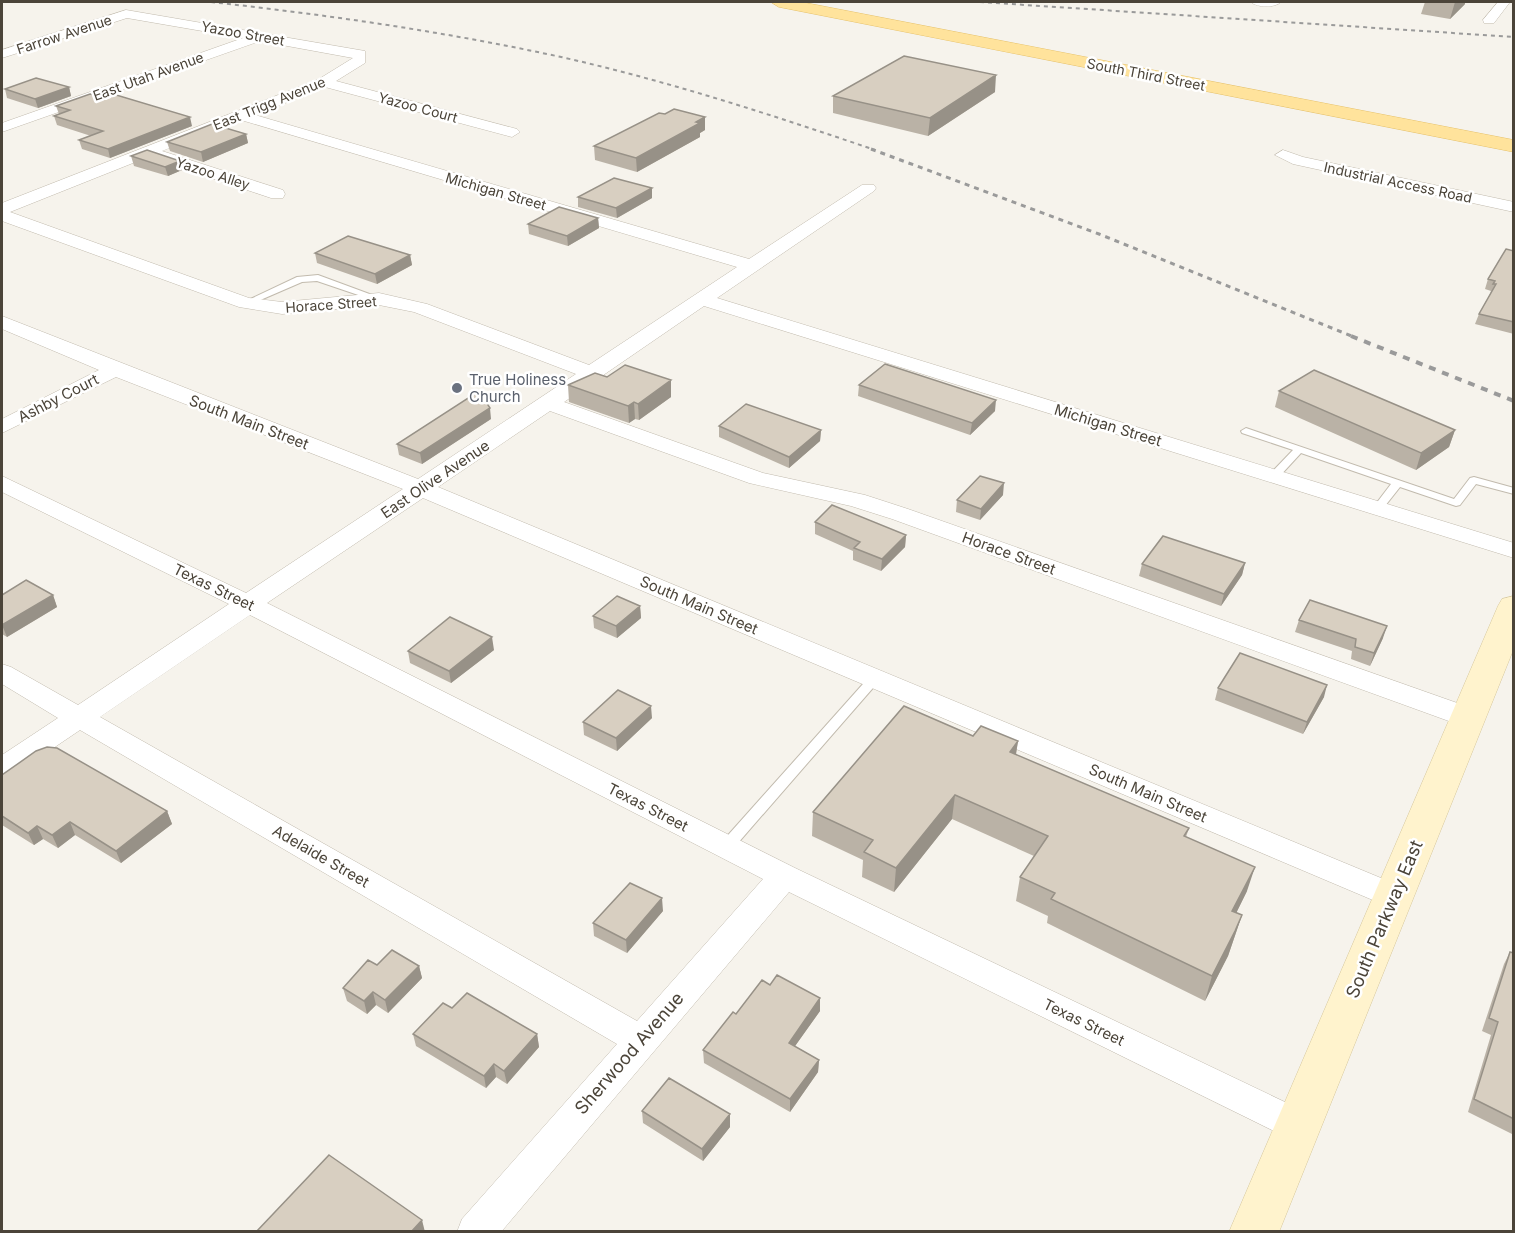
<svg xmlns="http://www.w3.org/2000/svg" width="1515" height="1233" font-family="Inter,sans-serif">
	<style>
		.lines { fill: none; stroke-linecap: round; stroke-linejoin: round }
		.lane-casing { stroke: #c2bbae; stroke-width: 2 }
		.street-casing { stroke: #c2bbae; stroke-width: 1 }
		.secondary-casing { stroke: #d6c79b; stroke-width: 1 }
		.primary-casing { stroke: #e6c16a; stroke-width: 1 }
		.lane { fill: #fff; fill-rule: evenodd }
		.street { fill: #fff; fill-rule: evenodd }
		.secondary { fill: #fff3cd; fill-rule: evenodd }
		.primary { fill: #ffe39c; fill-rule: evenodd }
		.rail-far2 { stroke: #9a9a9a; stroke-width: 2; stroke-dasharray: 4 4; stroke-linecap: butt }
		.rail-far1 { stroke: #9a9a9a; stroke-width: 3; stroke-dasharray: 5 5; stroke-linecap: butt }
		.rail { stroke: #9a9a9a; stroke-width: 4; stroke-dasharray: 7 7; stroke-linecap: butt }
		.wall { fill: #bab2a6 }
		.shaded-wall { fill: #979187 }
		.building { fill: #d8cfc1; stroke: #979187; stroke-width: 1.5 }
		.worship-dot { fill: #6b7280; stroke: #fff; stroke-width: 2 }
		.labels { text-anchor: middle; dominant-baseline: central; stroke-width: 5; stroke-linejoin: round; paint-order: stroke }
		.far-street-label { font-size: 14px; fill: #4b4439; stroke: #fff }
		.worship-label { font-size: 15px; fill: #5b616d; stroke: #fff; text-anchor: start }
		.street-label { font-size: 15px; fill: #4b4439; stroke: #fff }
		.near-street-label { font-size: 18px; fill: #4b4439; stroke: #fff }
	</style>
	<rect width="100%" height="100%" fill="#f6f3ec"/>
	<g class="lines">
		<defs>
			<path id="lane" d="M 318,275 L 383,299 L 382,301 L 376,301 L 317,281 L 302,282 L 249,305 L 246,306 L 242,303 L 297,277 Z
				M 1246,428 L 1454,499 L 1470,478 L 1474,477 L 1514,488 L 1514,494 L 1476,484 L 1460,505 L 1456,506 L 1400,487 L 1381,511 L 1377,512 L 1372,509 L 1391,484 L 1301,453 L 1277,479 L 1269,479 L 1268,477 L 1269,475 L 1293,450 L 1242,433 L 1241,431 Z
				M 875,674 L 881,678 L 879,681 L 731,851 L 726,852 L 721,851 L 719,847 L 721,843 L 871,675 Z"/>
			<path id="street" d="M 1251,2 L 1281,2 C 1275,8 1257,8 1251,2 Z
				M 1498,2 L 1510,2 L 1494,23 L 1484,23 L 1483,20 Z
				M 126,10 L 365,51 L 365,63 L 336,81 L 517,129 L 520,132 L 512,137 L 325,87 L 255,115 L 749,259 L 862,185 L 874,185 L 876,188 L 874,191 L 717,298 L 1514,543 L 1514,558 L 704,306 L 564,402 L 763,473 L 865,495 L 908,509 L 1477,710 L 1481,717 L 1477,724 L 1467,726 L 1457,724 L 892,519 L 851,506 L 749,483 L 550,411 L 438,487 L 1405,888 L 1410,897 L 1405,906 L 1394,909 L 423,498 L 267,603 L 795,868 L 1310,1114 L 1315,1125 L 1310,1136 L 1297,1141 L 1284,1136 L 789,892 L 501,1232 L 457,1232 L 462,1219 L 617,1044 L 80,730 L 12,776 L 2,779 L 2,755 L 58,718 L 2,684 L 2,664 L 11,667 L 78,705 L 229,604 L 2,492 L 2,476 L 246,593 L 403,489 L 116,377 L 2,433 L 2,419 L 99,370 L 2,329 L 2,316 L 418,479 L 576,374 L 414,312 L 379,305 L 282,314 L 239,307 L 2,221 L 2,203 L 319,79 L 353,58 L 260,41 L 2,132 L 2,123 L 243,38 L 127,18 L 2,58 L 2,50 ZM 241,120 L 737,267 L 589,365 L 427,304 L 379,293 L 282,302 L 249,298 L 10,212 L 148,157 L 271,198 L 283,198 L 285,194 L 283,190 L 162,151 ZM 250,615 L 763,879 L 637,1021 L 100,717 Z
				M 1283,150 L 1303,157 L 1514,202 L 1514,212 L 1293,164 L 1275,155 Z"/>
			<path id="secondary" d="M 1514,596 L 1514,648 L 1279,1232 L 1229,1232 L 1498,606 L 1502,599 Z"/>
			<path id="primary" d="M 771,2 L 801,2 L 1514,140 L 1514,152 L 779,7 Z"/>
		</defs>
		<use href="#lane" class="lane-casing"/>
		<use href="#street" class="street-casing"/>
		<use href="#secondary" class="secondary-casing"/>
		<use href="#primary" class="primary-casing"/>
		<use href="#lane" class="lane"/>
		<use href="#street" class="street"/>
		<use href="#secondary" class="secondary"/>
		<use href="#primary" class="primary"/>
		<path class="rail-far2" d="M 211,2 C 329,15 446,32 561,57 C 668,81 772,115 875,150
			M 980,2 L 1514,37"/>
		<path class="rail-far1" d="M 871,149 L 1099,234 L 1354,337"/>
		<path class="rail" d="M 1351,336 L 1514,401"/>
	</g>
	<path class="wall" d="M 1425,2 L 1465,2 L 1465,4 L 1450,19 L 1421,14 Z
		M 69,87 L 71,96 L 38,108 L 7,98 L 5,89 Z
		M 995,92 L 928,136 L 833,113 L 833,96 Z
		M 56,106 L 192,126 L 110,158 L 82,149 L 79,140 L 91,136 L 57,125 L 54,116 L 59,114 Z
		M 705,130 L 700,133 L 700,137 L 637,172 L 595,160 L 594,146 Z
		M 246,134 L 248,143 L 203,162 L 170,151 L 167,142 Z
		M 131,156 L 182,170 L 168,176 L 134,166 Z
		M 652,188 L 652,198 L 617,218 L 578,207 L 578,197 Z
		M 598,218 L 599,228 L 568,246 L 529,234 L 528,224 Z
		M 1514,251 L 1514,334 L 1475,324 L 1479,314 L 1490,294 L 1491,291 L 1485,289 L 1488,279 Z
		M 315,253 L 410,255 L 412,265 L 377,284 L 317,263 Z
		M 568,385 L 671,397 L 639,420 L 635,419 L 629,423 L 569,402 Z
		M 859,385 L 995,411 L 970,435 L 858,396 Z
		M 1279,391 L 1455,430 L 1449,447 L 1416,470 L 1275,407 Z
		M 491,419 L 422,464 L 399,455 L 397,444 Z
		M 719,426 L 821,430 L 820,441 L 789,468 L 719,437 Z
		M 1003,495 L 980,520 L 956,512 L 957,500 Z
		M 815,522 L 906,535 L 905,547 L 881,571 L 853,560 L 853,551 L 815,534 Z
		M 1245,563 L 1242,575 L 1221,606 L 1139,576 L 1142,564 Z
		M 2,595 L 53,595 L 57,607 L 7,637 L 2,634 Z
		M 640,606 L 641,618 L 617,638 L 594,628 L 593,616 Z
		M 1299,620 L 1383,638 L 1370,666 L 1351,659 L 1352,651 L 1295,632 Z
		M 494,650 L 451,683 L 410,663 L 408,651 Z
		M 1218,688 L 1324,697 L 1303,734 L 1215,700 Z
		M 652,718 L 617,751 L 584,735 L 583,722 Z
		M 973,736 L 1018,741 L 1016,755 L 1189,828 L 1186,837 L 1247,891 L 1236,913 L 1242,915 L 1228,956 L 1205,1001 L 1047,923 L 1048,916 L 1016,901 L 1020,877 L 1034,856 L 952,819 L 894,892 L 862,877 L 863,860 L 812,836 L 813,812 Z
		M 2,775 L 167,811 L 172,824 L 121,863 L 75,835 L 58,848 L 43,839 L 34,845 L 2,825 Z
		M 663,911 L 627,953 L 594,936 L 593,923 Z
		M 1510,952 L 1514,953 L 1514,1135 L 1468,1112 L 1491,1035 L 1482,1031 L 1504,964 Z
		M 377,965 L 419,966 L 422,978 L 388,1013 L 376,1005 L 367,1014 L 347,1001 L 343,988 Z
		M 770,985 L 820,998 L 820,1011 L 795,1046 L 819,1060 L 818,1072 L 790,1112 L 704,1063 L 703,1050 L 736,1014 Z
		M 452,1008 L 537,1034 L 539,1047 L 507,1084 L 496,1077 L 486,1088 L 416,1046 L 413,1034 Z
		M 642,1111 L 730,1114 L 730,1127 L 703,1161 L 643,1123 Z"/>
	<path class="shaded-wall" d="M 1455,2 L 1465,2 L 1465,4 L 1450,19 Z
		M 996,75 L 995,92 L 928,136 L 930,118 Z
		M 69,87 L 71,96 L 38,108 L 35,99 Z
		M 190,117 L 192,126 L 110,158 L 108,149 Z
		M 705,117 L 705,130 L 700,133 L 700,137 L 637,172 L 636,158 Z
		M 246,134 L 248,143 L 203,162 L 201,152 Z
		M 180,161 L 182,170 L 168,176 L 165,167 Z
		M 652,188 L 652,198 L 617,218 L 616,208 Z
		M 598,218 L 599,228 L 568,246 L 567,236 Z
		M 410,255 L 412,265 L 377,284 L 375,274 Z
		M 671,380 L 671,397 L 639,420 L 638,404 Z
		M 996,400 L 995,411 L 970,435 L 972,423 Z
		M 634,402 L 635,419 L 629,423 L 628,406 Z
		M 490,408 L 491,419 L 422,464 L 420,453 Z
		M 821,430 L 820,441 L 789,468 L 789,457 Z
		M 1455,430 L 1449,447 L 1416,470 L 1421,453 Z
		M 1004,483 L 1003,495 L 980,520 L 981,509 Z
		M 906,535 L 905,547 L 881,571 L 882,559 Z
		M 1245,563 L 1242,575 L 1221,606 L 1224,594 Z
		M 53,595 L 57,607 L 7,637 L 2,625 Z
		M 640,606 L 641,618 L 617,638 L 616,626 Z
		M 1387,626 L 1383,638 L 1370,666 L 1374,653 Z
		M 492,637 L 494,650 L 451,683 L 449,671 Z
		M 1327,685 L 1324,697 L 1303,734 L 1307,722 Z
		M 651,706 L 652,718 L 617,751 L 616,738 Z
		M 1018,741 L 1014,765 L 1010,752 Z
		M 955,795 L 952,819 L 894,892 L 896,868 Z
		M 167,811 L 172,824 L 121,863 L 116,851 Z
		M 70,822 L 75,835 L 58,848 L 52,835 Z
		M 37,826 L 43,839 L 34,845 L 28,833 Z
		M 1255,867 L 1247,891 L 1225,936 L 1232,911 Z
		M 662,898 L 663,911 L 627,953 L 626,940 Z
		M 1242,915 L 1228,956 L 1205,1001 L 1212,976 Z
		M 419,966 L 422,978 L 388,1013 L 385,1000 Z
		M 373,992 L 376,1005 L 367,1014 L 364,1001 Z
		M 820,998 L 820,1011 L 788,1056 L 789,1043 Z
		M 537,1034 L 539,1047 L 507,1084 L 504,1071 Z
		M 819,1060 L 818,1072 L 790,1112 L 790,1099 Z
		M 494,1064 L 496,1077 L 486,1088 L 484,1076 Z
		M 730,1114 L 730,1127 L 703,1161 L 702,1149 Z
		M 422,1220 L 425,1232 L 411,1232 Z"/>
	<path class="building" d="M 904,56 L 996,75 L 930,118 L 833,96 Z
		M 36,78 L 69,87 L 35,99 L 5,89 Z
		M 90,94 L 103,97 L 113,94 L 190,117 L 108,149 L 79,140 L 103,131 L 54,116 L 70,110 L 56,106 Z
		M 674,109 L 705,117 L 696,122 L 700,123 L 636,158 L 594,146 L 659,113 L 665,114 Z
		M 212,124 L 246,134 L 201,152 L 167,142 Z
		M 147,150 L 180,161 L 165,167 L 131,156 Z
		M 614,178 L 652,188 L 616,208 L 578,197 Z
		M 559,207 L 598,218 L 567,236 L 528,224 Z
		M 348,236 L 410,255 L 375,274 L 315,253 Z
		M 1506,249 L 1514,251 L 1514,322 L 1479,314 L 1496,284 L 1493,284 L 1495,281 L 1488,279 Z
		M 885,364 L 996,400 L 972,423 L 859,385 Z
		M 625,365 L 671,380 L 638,404 L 634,402 L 628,406 L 568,385 L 595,373 L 607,377 Z
		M 1314,370 L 1455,430 L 1421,453 L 1279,391 Z
		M 479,391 L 490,408 L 420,453 L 397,444 Z
		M 746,404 L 821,430 L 789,457 L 719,426 Z
		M 980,476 L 1004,483 L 981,509 L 957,500 Z
		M 832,505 L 906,535 L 882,559 L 854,548 L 860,542 L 815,522 Z
		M 1163,536 L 1245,563 L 1224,594 L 1142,564 Z
		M 26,580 L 53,595 L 2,625 L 2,595 Z
		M 617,596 L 640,606 L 616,626 L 593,616 Z
		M 1310,600 L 1387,626 L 1374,653 L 1355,647 L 1356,639 L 1299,620 Z
		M 450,617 L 492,637 L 449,671 L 408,651 Z
		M 1240,653 L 1327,685 L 1307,722 L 1218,688 Z
		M 618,690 L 651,706 L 616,738 L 583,722 Z
		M 904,706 L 973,736 L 981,726 L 1018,741 L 1010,752 L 1189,828 L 1184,836 L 1255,867 L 1232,911 L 1242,915 L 1235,931 L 1212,976 L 1051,899 L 1055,893 L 1020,877 L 1048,836 L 955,795 L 896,868 L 864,852 L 873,840 L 813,812 Z
		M 47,747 L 57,748 L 167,811 L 116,851 L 70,822 L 52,835 L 37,826 L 28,833 L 2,816 L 2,775 L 36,751 Z
		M 630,883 L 662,898 L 626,940 L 593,923 Z
		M 392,950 L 419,966 L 385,1000 L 373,992 L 364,1001 L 343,988 L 368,960 L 377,965 Z
		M 1510,952 L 1514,953 L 1514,1119 L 1474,1099 L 1498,1022 L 1489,1018 Z
		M 777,975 L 820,998 L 789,1043 L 819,1060 L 790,1099 L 703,1050 L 733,1012 L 736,1014 L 762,980 L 770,985 Z
		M 467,993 L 537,1034 L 504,1071 L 494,1064 L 484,1076 L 413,1034 L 443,1003 L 452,1008 Z
		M 669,1078 L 730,1114 L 702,1149 L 642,1111 Z
		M 329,1155 L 422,1220 L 411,1232 L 256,1232 Z"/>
	<circle class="worship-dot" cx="457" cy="388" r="6"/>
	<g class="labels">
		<g class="far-street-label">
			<text transform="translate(243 33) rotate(10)">Yazoo Street</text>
			<text transform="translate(64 34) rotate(-18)">Farrow Avenue</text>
			<text transform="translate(1146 74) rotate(11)">South Third Street</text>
			<text transform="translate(148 76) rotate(-20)">East Utah Avenue</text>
			<text transform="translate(269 103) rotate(-22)">East Trigg Avenue</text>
			<text transform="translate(418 107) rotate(15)">Yazoo Court</text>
			<text transform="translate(213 173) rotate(18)">Yazoo Alley</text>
			<text transform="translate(1398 182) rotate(12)">Industrial Access Road</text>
			<text transform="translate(496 191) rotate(16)">Michigan Street</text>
			<text transform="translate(331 304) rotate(-4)">Horace Street</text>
		</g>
		<g class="worship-label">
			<text x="469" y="379">True Holiness<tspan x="469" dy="17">Church</tspan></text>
		</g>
		<g class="street-label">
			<text transform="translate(58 398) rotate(-27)">Ashby Court</text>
			<text transform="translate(249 422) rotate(21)">South Main Street</text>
			<text transform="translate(1108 425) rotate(17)">Michigan Street</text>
			<text transform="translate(435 479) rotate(-34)">East Olive Avenue</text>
			<text transform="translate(1009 553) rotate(20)">Horace Street</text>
			<text transform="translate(214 587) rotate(26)">Texas Street</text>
			<text transform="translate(699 605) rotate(23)">South Main Street</text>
			<text transform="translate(1148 793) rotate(23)">South Main Street</text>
			<text transform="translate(648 807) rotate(27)">Texas Street</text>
			<text transform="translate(321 856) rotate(30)">Adelaide Street</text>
			<text transform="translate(1084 1022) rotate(26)">Texas Street</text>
		</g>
		<g class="near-street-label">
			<text transform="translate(1384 919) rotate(-67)">South Parkway East</text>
			<text transform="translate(629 1053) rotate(-49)">Sherwood Avenue</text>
		</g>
	</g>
	<rect width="1515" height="1233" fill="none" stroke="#4b4439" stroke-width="6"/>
</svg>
